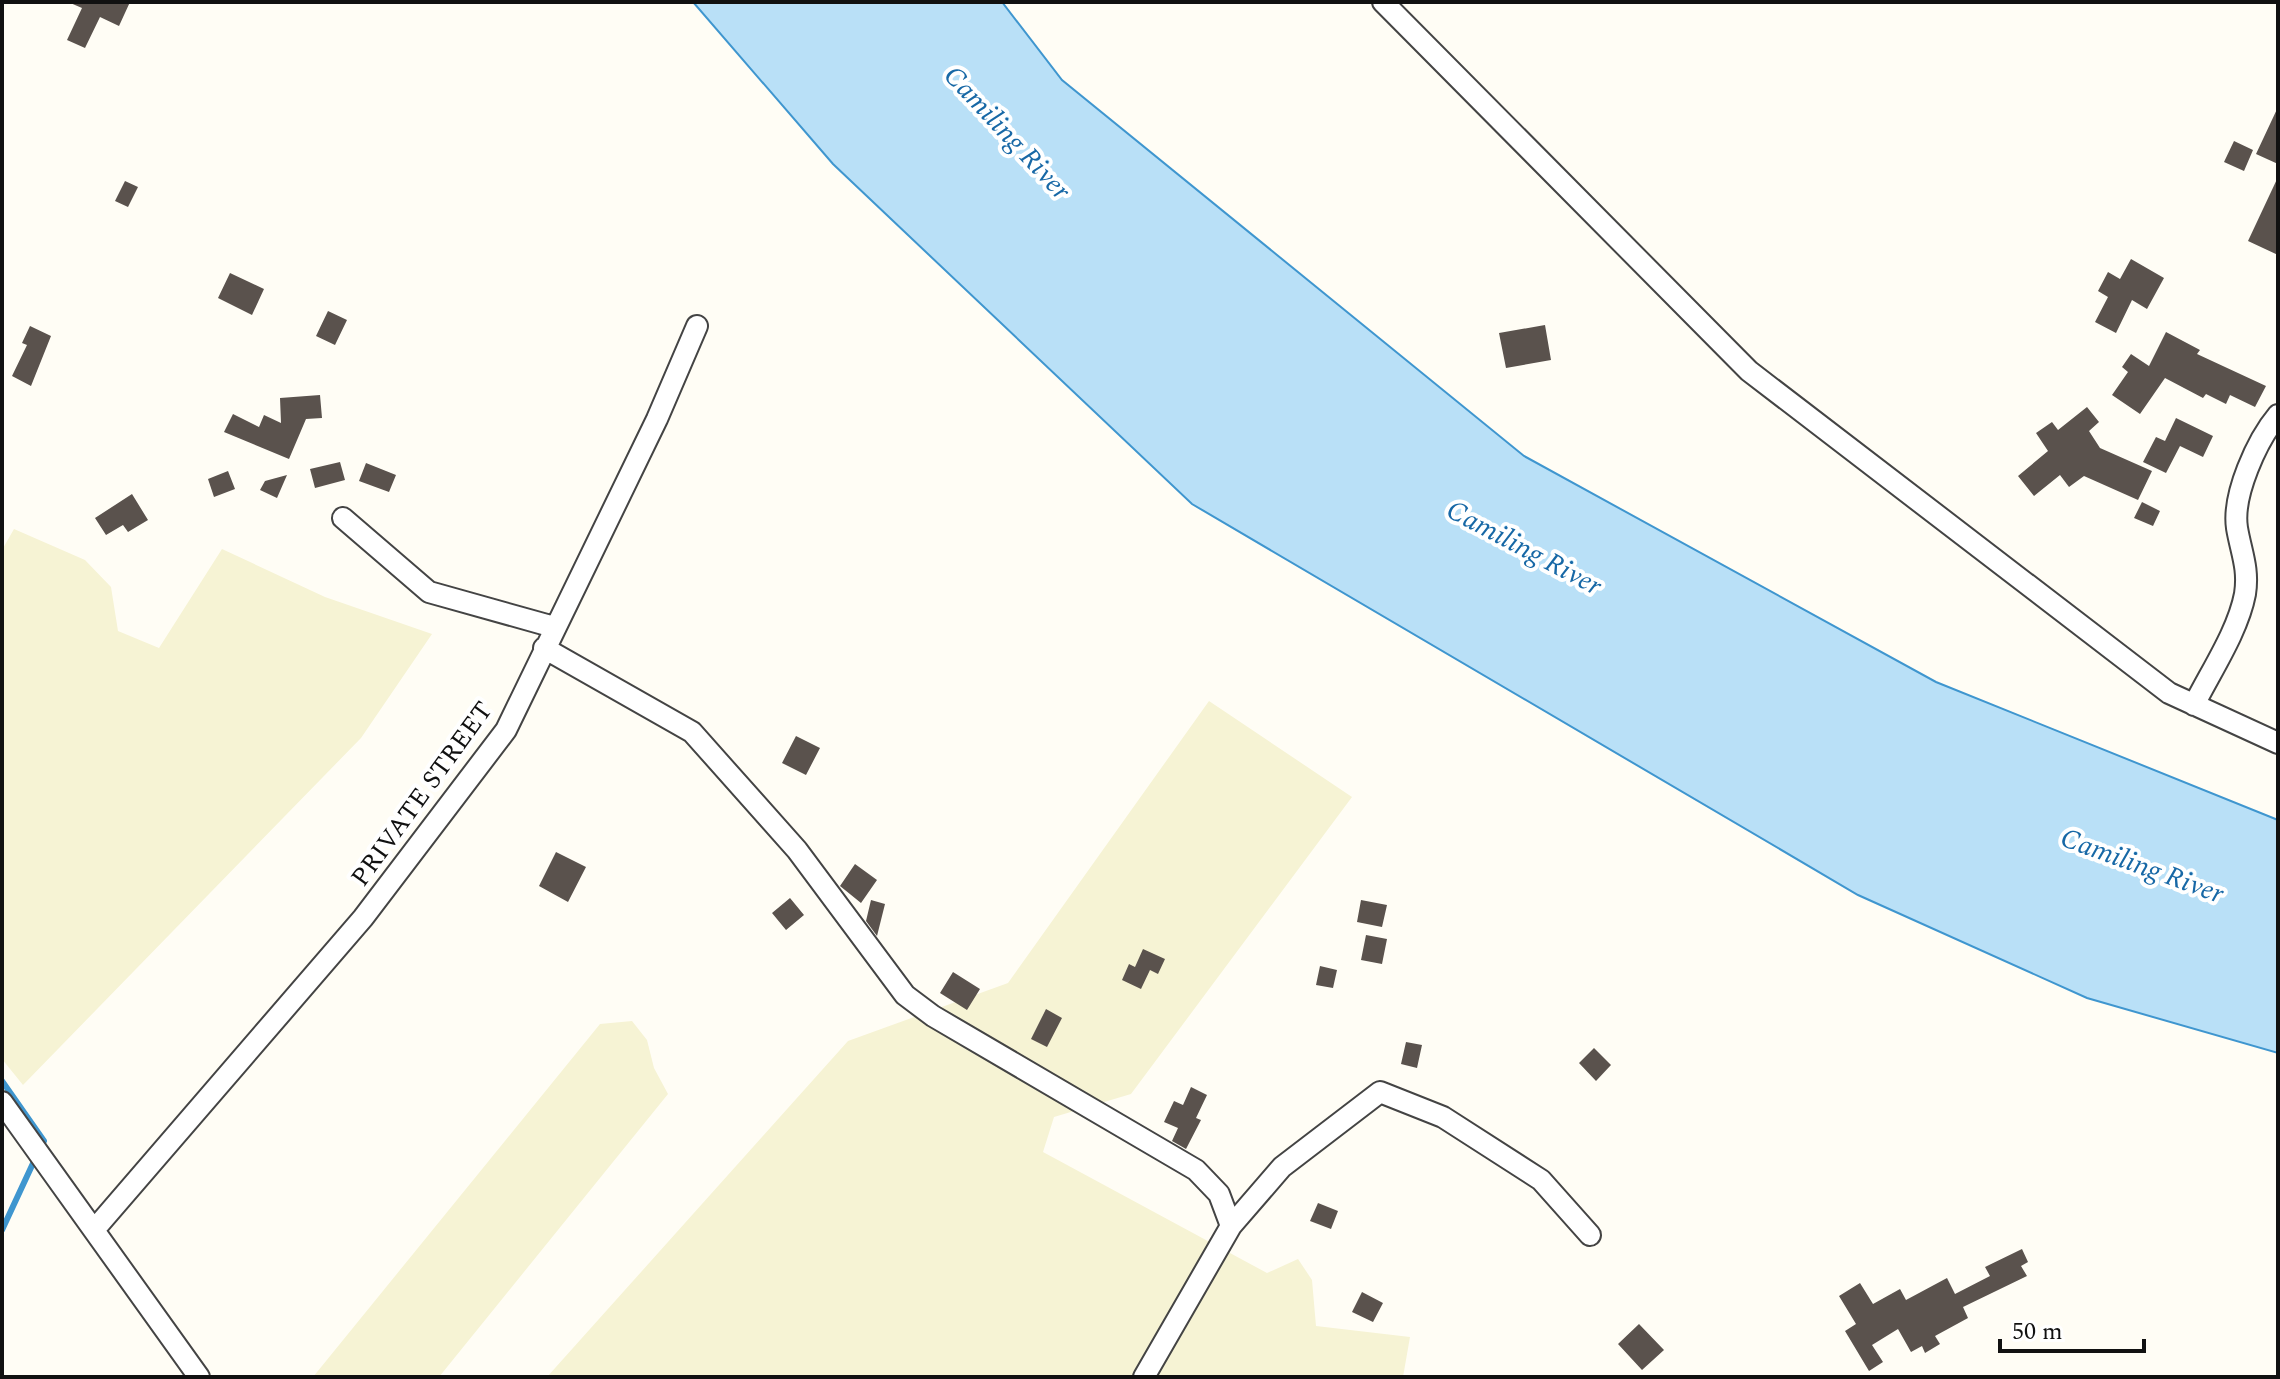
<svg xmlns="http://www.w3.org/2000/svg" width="2280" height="1379" font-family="Spectral,serif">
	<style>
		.farmland { fill: #f6f3d4 }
		.water { fill: #b9e0f7; stroke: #3f96cf; stroke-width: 2 }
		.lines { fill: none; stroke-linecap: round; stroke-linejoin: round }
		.stream { stroke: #3f96cf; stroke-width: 6 }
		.building { fill: #5a524d }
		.minor-casing { stroke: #444; stroke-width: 24 }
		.minor { stroke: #fff; stroke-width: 20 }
		.labels { text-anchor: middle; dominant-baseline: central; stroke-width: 8; stroke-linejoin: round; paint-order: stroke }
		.street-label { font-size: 26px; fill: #111; stroke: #fff }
		.water-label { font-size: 28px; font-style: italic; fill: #1768a6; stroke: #fff }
	</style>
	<rect width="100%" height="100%" fill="#fffdf5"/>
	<path class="farmland" d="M 14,529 L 85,560 L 111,587 L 118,631 L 159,648 L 222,549 L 325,597 L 432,634 L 361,738 L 23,1085 L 2,1059 L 2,550 Z
		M 1209,701 L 1352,797 L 1131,1094 L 1054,1117 L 1043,1152 L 1267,1273 L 1298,1259 L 1312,1280 L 1316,1326 L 1410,1337 L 1403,1377 L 547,1377 L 848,1041 L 1008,983 Z
		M 632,1021 L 647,1040 L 654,1068 L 668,1094 L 439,1377 L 313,1377 L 600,1024 Z"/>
	<path class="water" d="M 693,2 L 1002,2 L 1062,80 L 1524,456 L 1936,682 L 2278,820 L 2278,1053 L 2087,998 L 1858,895 L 1192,504 L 833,164 Z"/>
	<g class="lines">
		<path class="stream" d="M 2,1081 L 44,1141 L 41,1147
			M 2,1230 L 35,1159"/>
	</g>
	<path class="building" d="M 68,2 L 130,2 L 119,26 L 100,17 L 85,48 L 67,40 L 82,8 Z
		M 2278,107 L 2278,164 L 2256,154 Z
		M 2234,141 L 2253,150 L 2244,171 L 2224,162 Z
		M 2278,177 L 2278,255 L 2248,241 Z
		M 125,181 L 138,187 L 128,207 L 115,201 Z
		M 2131,259 L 2164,278 L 2147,309 L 2132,300 L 2116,333 L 2095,322 L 2108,297 L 2098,291 L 2108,272 L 2120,279 Z
		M 230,273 L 264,289 L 252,315 L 218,298 Z
		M 328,311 L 347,320 L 335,345 L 316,336 Z
		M 1545,325 L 1551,360 L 1506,368 L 1499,333 Z
		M 30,326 L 51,336 L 31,386 L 12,376 L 27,345 L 22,343 Z
		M 2166,332 L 2200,350 L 2197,354 L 2266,386 L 2255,407 L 2230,395 L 2226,404 L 2206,394 L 2203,398 L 2165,378 L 2140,414 L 2112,395 L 2128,372 L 2122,367 L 2131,354 L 2149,366 Z
		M 320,395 L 322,418 L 306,419 L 289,459 L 224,432 L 233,414 L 259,427 L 264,415 L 281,423 L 280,398 Z
		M 2087,407 L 2099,422 L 2089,431 L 2100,448 L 2152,471 L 2138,500 L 2084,476 L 2069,487 L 2060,475 L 2034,496 L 2018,476 L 2048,451 L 2036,433 L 2052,422 L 2058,430 Z
		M 2176,418 L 2213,436 L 2203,457 L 2180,446 L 2166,473 L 2143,462 L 2156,437 L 2165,441 Z
		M 340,462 L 345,480 L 315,488 L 310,469 Z
		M 366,463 L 396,475 L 389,492 L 359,481 Z
		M 228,471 L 235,489 L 214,497 L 208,479 Z
		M 287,475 L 277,498 L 260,490 L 265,481 Z
		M 132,494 L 148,520 L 128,532 L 123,525 L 106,535 L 95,518 Z
		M 2142,502 L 2160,511 L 2153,526 L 2134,518 Z
		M 796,736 L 820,748 L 806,775 L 782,763 Z
		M 556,852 L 586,867 L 568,902 L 539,886 Z
		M 855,864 L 877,880 L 861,903 L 840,886 Z
		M 790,898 L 804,915 L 786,930 L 772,913 Z
		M 871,900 L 885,904 L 877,936 L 866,921 Z
		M 1361,900 L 1387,905 L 1382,927 L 1357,922 Z
		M 1366,935 L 1387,939 L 1382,964 L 1361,960 Z
		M 1143,949 L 1165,959 L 1158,974 L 1150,970 L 1141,989 L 1122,980 L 1129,964 L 1135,967 Z
		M 1320,966 L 1337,970 L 1333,988 L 1316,985 Z
		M 953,972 L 980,989 L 967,1010 L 940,993 Z
		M 1046,1009 L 1062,1018 L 1047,1047 L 1031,1039 Z
		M 1406,1042 L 1422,1045 L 1417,1068 L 1401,1064 Z
		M 1594,1048 L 1611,1065 L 1596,1081 L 1579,1063 Z
		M 1191,1087 L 1207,1095 L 1196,1118 L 1201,1120 L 1186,1149 L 1172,1141 L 1178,1128 L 1164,1122 L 1174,1101 L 1183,1105 Z
		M 1318,1203 L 1338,1211 L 1331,1229 L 1310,1221 Z
		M 2022,1249 L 2028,1262 L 2021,1266 L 2027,1276 L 1963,1307 L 1968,1318 L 1935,1336 L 1940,1344 L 1925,1353 L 1922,1346 L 1911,1352 L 1898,1329 L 1872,1345 L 1883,1362 L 1869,1371 L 1845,1331 L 1856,1324 L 1839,1296 L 1860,1283 L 1873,1304 L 1900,1289 L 1906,1300 L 1947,1278 L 1955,1294 L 1990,1276 L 1985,1267 Z
		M 1362,1292 L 1383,1303 L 1373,1322 L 1352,1312 Z
		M 1639,1324 L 1664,1350 L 1642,1370 L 1618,1344 Z"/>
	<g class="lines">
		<defs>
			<path id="minor" d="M 1383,2 L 1749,371 L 2169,693 L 2278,743
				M 343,518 L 429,592 L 554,627
				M 544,648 L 692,732 L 797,850 L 905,995 L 933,1016 L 1196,1170 L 1219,1194 L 1231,1226
				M 2194,705 C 2211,671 2238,631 2245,594 C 2249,568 2241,552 2237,528 C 2232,495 2257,440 2278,415
				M 2,1102 L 199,1377
				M 94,1230 L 363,918 L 506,730 L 657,419 L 697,326
				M 1144,1377 L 1231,1226 L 1282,1167 L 1380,1092 L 1443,1117 L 1541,1180 L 1590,1235"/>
		</defs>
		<use href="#minor" class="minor-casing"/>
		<use href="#minor" class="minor"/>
	</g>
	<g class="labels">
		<g class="street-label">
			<text transform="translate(422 794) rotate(-54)">PRIVATE STREET</text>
		</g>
		<g class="water-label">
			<text transform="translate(1007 133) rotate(47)">Camiling River</text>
			<text transform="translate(1524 548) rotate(28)">Camiling River</text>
			<text transform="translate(2142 866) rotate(20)">Camiling River</text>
		</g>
	</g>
	<rect width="2280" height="1379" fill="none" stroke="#111111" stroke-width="8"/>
	<path d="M2000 1339v12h144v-12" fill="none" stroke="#111111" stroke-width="4"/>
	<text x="2012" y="1339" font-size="24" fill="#111111" stroke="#ffffff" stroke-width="6" paint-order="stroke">50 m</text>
</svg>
